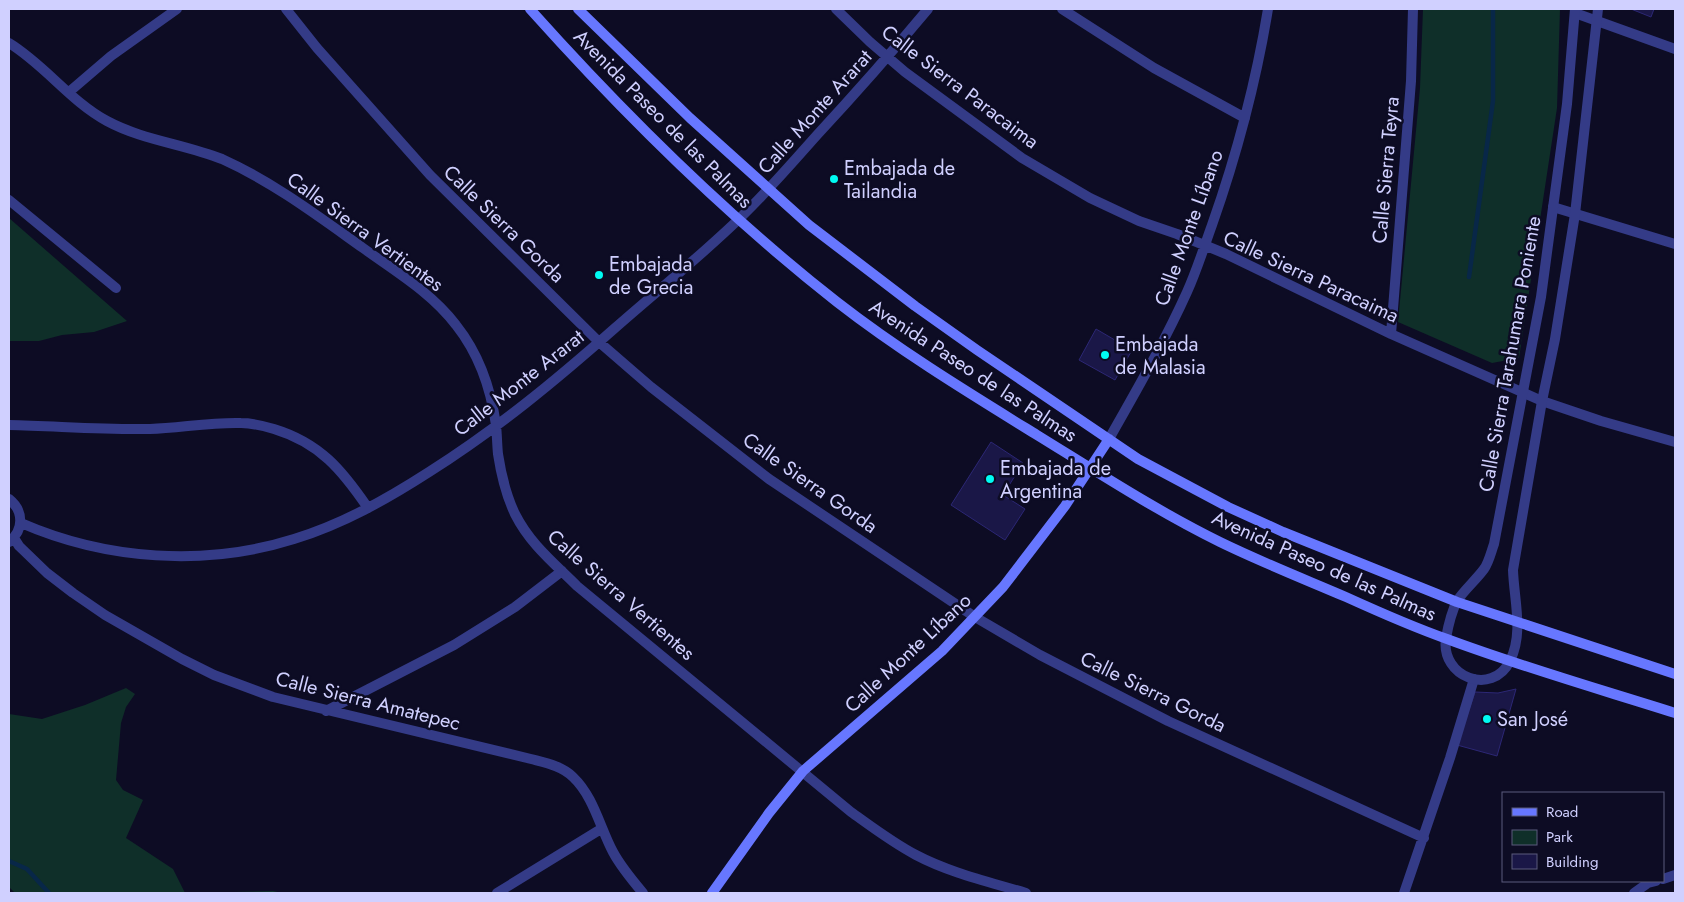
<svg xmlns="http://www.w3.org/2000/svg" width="1684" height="902" font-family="Jost,sans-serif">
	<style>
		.green { fill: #0f2f29 }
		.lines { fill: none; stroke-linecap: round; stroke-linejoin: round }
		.stream { stroke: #082748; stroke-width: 4.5 }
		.building { fill: #1a1747; stroke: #2c2775 }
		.minor { stroke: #343b87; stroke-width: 10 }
		.tertiary { stroke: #343b87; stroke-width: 10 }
		.secondary { stroke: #6777ff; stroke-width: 10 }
		.poi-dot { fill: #00fbf3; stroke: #0d0c24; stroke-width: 2 }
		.labels { text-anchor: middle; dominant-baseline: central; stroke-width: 5; stroke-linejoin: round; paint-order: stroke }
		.street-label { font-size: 20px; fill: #d0d0ff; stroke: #0d0c24 }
		.poi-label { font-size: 20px; fill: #d0d0ff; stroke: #0d0c24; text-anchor: start }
	</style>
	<rect width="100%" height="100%" fill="#0d0c24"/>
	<path class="green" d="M 1423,9 L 1560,9 L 1557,108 L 1519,358 L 1492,363 L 1398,322 L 1420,88 Z
		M 9,218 L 127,321 L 94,332 L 62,335 L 39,341 L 9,341 Z
		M 126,688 L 135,694 L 126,707 L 121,723 L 116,780 L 123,790 L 143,800 L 126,838 L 173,869 L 185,893 L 273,891 L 282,893 L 15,893 L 9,887 L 9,714 L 42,719 L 85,705 Z"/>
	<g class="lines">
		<path class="stream" d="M 1469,277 L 1493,101 L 1493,9
			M 9,861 L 27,869 L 49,893"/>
	</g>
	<path class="building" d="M 1631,9 L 1654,9 L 1651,17 Z
		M 1096,329 L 1132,350 L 1115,380 L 1079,360 Z
		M 991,442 L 1023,463 L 1003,495 L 1025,509 L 1005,540 L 951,505 Z
		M 1516,689 L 1497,756 L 1457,745 L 1475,692 L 1498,693 Z"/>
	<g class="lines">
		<path class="minor" d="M 286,9 L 317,48 L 430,175 L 599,342 L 651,387 L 769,479 L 975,617 L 1040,655 L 1168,721 L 1424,838
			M 836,9 L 870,42 L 905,72 L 1022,158 L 1090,198 L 1139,221 L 1177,234 L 1226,254 L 1391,334 L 1542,401 L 1601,421 L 1675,442
			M 1062,9 L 1154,68 L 1245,118
			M 1575,13 L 1675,49
			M 9,43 C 45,65 70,101 107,121 C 142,140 184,144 222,159 C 273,182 318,216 363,248 C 395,271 432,293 456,325 C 479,354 491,389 496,425 C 497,434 497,444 498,454 C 501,474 506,495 515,514 C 530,544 554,563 577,586 L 851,812 C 872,827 893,843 916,855 C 950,873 990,882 1026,893
			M 69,92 L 111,56 L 177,9
			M 9,200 L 116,288
			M 1553,207 L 1675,244
			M 1391,334 L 1411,81 L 1413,9
			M 9,425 C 56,426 103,430 150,429 C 180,428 211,422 241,423 C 252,423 264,426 274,429 C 320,443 342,470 368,508
			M 1109,439 C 1136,391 1164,343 1187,292 C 1197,270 1204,247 1212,225 C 1237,154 1256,82 1268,9
			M 9,499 C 24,511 24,530 9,542
			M 21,523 C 106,560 205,567 294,539 C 343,524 387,499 429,472 C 497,429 555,381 615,328 C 657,291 701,256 741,217 C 768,191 792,163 817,135 C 855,94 892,52 928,9
			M 14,538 L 19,546 L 47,573 L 73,593 L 105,615 L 182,659 L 214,675 L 273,697 L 531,759 C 546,763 562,766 573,777 C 594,797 600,828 613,852 C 621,867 632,880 643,893
			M 326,711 L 454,645 L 515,607 L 562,571
			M 1663,879 L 1675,875
			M 497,893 L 601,829
			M 1404,893 L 1450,758 L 1474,679
			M 1634,893 L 1648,883 L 1656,881"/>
		<path class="tertiary" d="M 1575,9 L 1567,104 L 1541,297 L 1494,544 C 1491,552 1489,562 1484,569 C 1476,580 1464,590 1457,601 C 1452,611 1448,627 1446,638 C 1440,677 1492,697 1510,661 C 1524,633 1514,600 1513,570 L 1542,401 L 1555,339 L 1575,214 L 1598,9"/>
		<path class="secondary" d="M 530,9 C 624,114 726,215 837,302 C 900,351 969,393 1037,435 C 1097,472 1157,511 1220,542 C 1261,562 1304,579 1346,597 C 1379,612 1413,627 1447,639 C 1522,667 1599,689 1675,713
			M 578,9 L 690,118 L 809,225 L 915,306 L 977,350 L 1138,459 L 1228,507 L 1283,532 L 1457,602 L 1675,674
			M 712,893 L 769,813 L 803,771 L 942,651 L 1003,587 L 1065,506 L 1109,439"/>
	</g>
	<g class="poi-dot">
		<circle cx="834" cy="179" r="5"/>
		<circle cx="599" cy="275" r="5"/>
		<circle cx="1105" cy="355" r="5"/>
		<circle cx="990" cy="479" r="5"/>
		<circle cx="1487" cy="719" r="5"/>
	</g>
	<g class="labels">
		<g class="street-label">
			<text transform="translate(960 87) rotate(37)">Calle Sierra Paracaima</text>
			<text transform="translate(815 112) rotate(-48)">Calle Monte Ararat</text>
			<text transform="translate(663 119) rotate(45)">Avenida Paseo de las Palmas</text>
			<text transform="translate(1386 170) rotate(-85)">Calle Sierra Teyra</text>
			<text transform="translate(504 224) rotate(44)">Calle Sierra Gorda</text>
			<text transform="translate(1189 228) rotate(-70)">Calle Monte Líbano</text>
			<text transform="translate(365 232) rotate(36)">Calle Sierra Vertientes</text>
			<text transform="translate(1311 277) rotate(25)">Calle Sierra Paracaima</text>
			<text transform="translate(1510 354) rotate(-80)">Calle Sierra Tarahumara Poniente</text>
			<text transform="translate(973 371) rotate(33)">Avenida Paseo de las Palmas</text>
			<text transform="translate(519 383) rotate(-38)">Calle Monte Ararat</text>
			<text transform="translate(810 483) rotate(35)">Calle Sierra Gorda</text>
			<text transform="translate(1324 566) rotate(24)">Avenida Paseo de las Palmas</text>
			<text transform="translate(621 595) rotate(41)">Calle Sierra Vertientes</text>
			<text transform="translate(908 653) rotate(-43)">Calle Monte Líbano</text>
			<text transform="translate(1153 692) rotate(26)">Calle Sierra Gorda</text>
			<text transform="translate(368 701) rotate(14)">Calle Sierra Amatepec</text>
		</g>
		<g class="poi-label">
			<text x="844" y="168">Embajada de<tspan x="844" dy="23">Tailandia</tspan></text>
			<text x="609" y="264">Embajada<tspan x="609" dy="23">de Grecia</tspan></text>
			<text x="1115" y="344">Embajada<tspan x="1115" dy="23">de Malasia</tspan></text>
			<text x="1000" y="468">Embajada de<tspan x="1000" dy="23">Argentina</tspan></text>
			<text x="1497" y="719">San José</text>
		</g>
	</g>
	<rect width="1684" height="902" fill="none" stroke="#d0d0ff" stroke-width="20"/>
	<rect x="1502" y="792" width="162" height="90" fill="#0d0c24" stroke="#5b5a7c"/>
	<rect x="1512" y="808" width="25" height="8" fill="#6777ff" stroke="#5b5a7c"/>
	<text x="1546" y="817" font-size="15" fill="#d0d0ff">Road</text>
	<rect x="1512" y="830" width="25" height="15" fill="#0f2f29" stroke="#5b5a7c"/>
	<text x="1546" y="842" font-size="15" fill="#d0d0ff">Park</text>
	<rect x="1512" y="854" width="25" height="15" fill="#1a1747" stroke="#5b5a7c"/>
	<text x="1546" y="867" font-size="15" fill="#d0d0ff">Building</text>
</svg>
